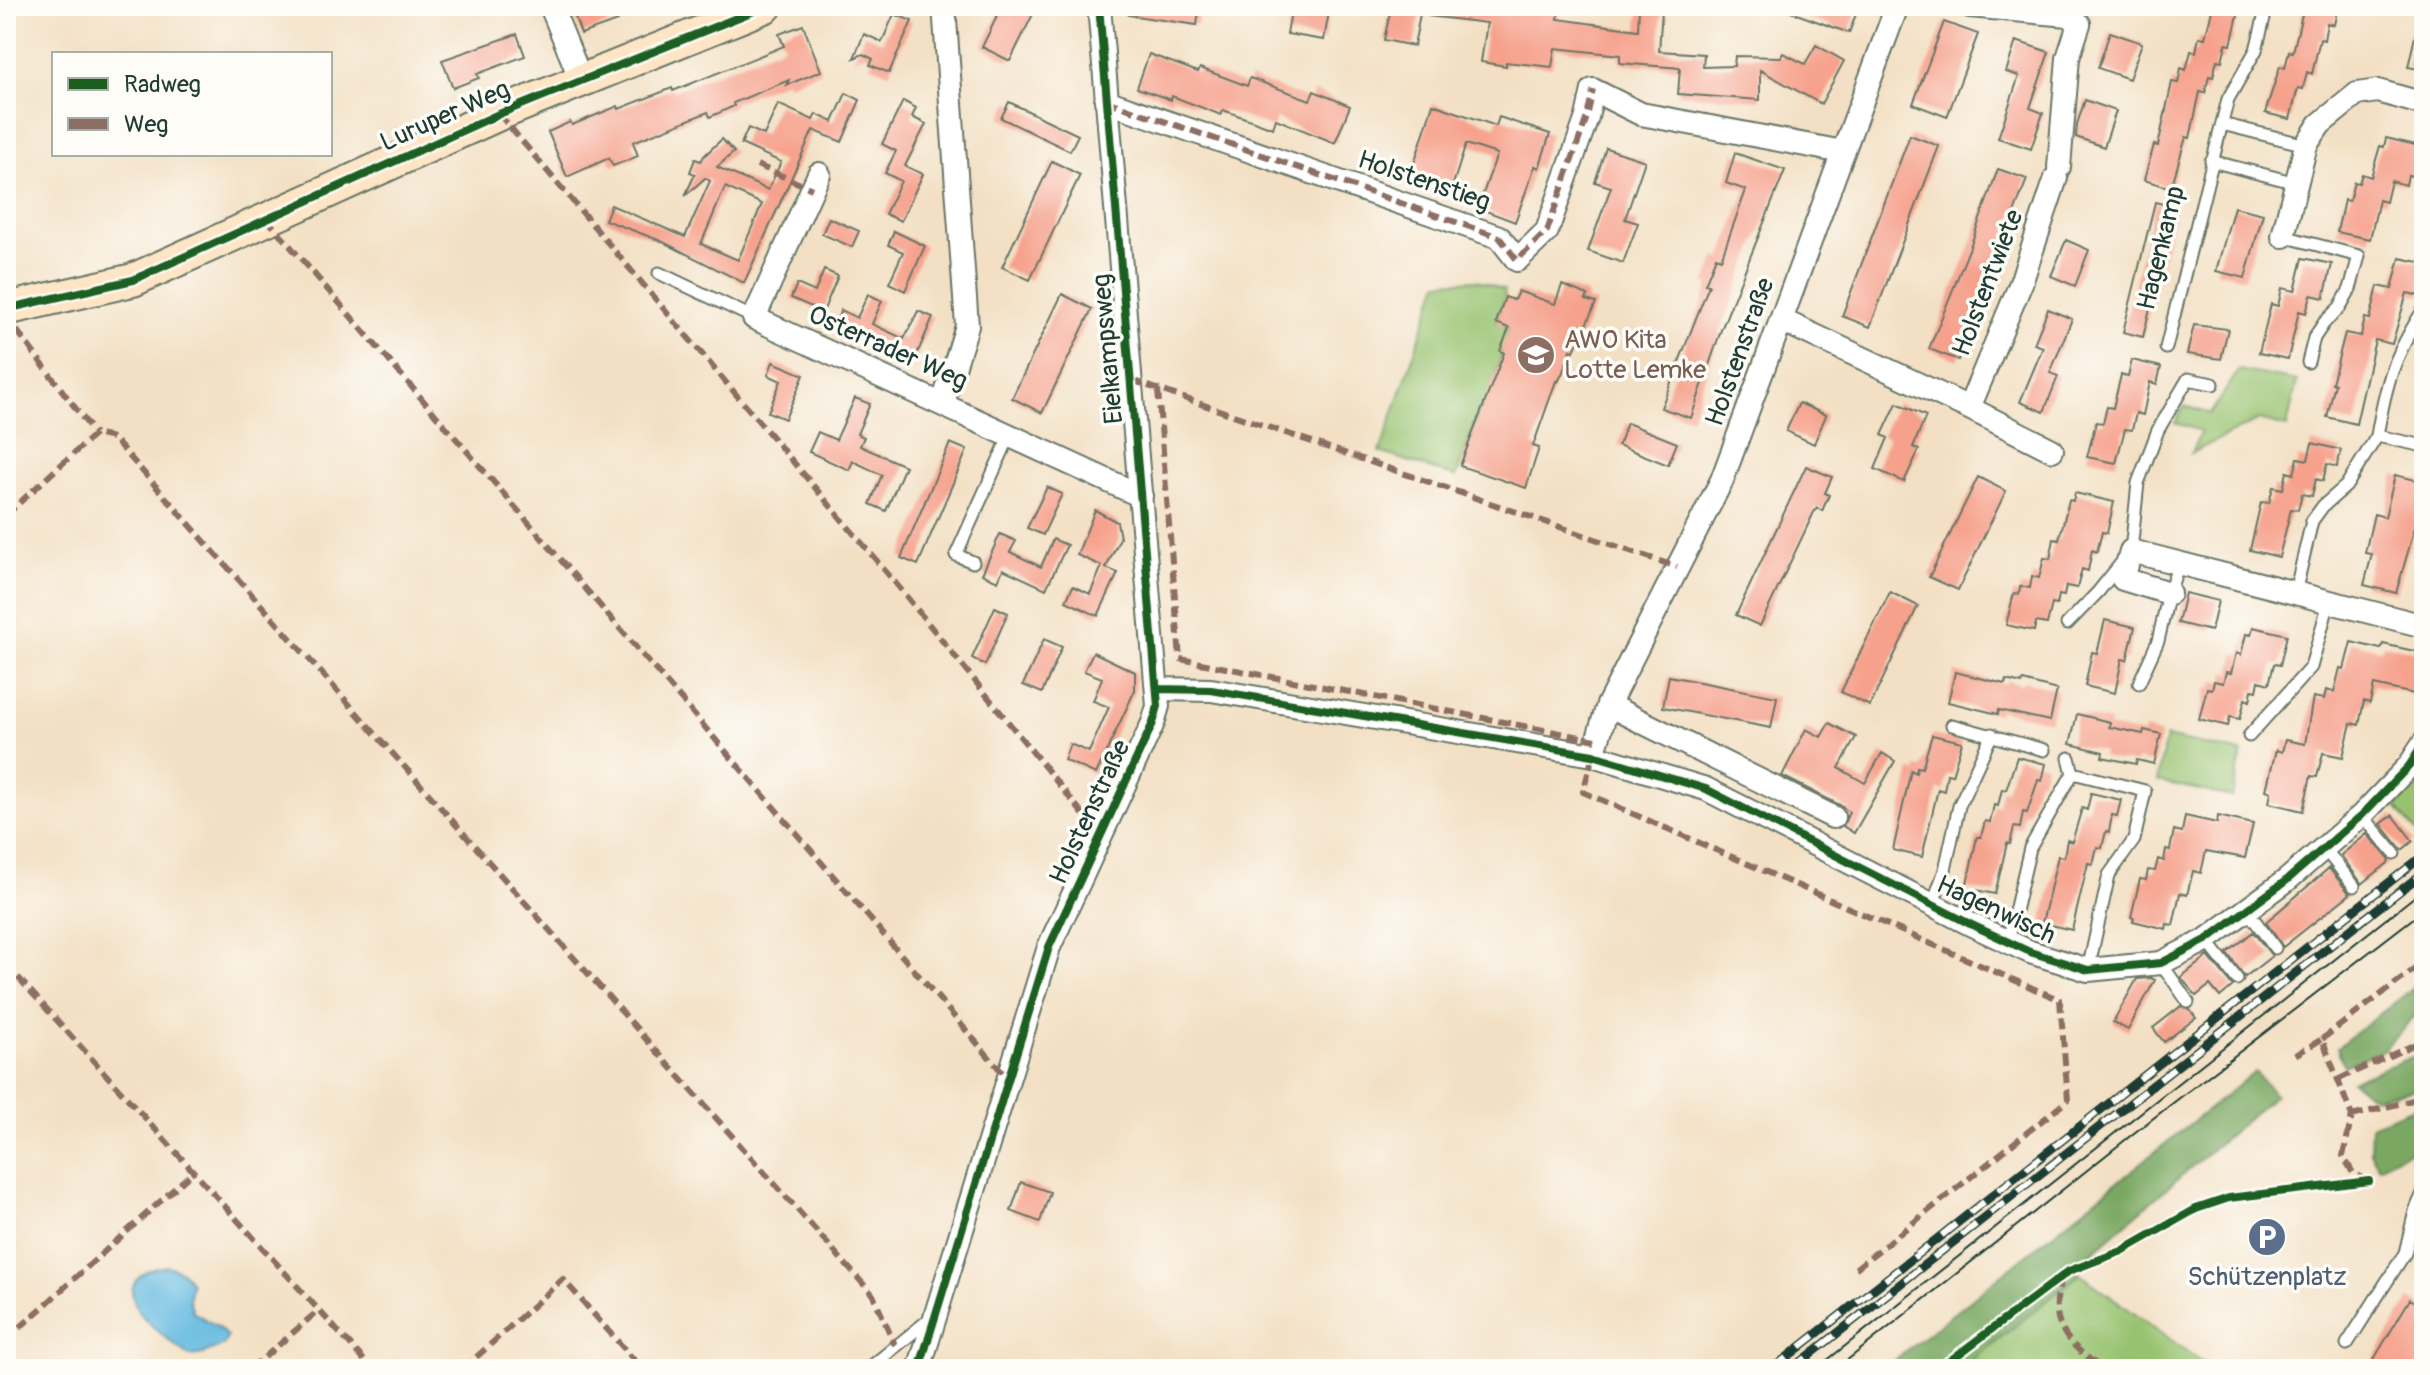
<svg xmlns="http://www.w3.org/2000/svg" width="2430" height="1375" font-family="Pangolin,sans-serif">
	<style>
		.green { fill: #98c26f; stroke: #5c8052; stroke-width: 2 }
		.forest { fill: #7aa862; stroke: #4c724b; stroke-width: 2 }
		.water { fill: #64bae0; stroke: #427c8a; stroke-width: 2 }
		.building { fill: #f6a18c; fill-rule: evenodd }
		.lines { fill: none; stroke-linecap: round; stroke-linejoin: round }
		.lane-casing { stroke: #697666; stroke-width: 15 }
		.street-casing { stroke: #697666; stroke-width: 26 }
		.secondary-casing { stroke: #697666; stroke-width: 36 }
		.lane { stroke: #fff; stroke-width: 11 }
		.street { stroke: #fff; stroke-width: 22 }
		.secondary { stroke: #fde5c5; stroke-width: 32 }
		.tram { stroke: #1f3d34; stroke-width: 2 }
		.rail-casing { stroke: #1f3d34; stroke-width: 9 }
		.rail { stroke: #fdfcf7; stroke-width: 6; stroke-dasharray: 18; stroke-linecap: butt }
		.quiet { stroke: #8d6e63; stroke-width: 6; stroke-dasharray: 12 6; stroke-linecap: butt }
		.cycleway-casing { stroke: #fdfcf7; stroke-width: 13 }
		.cycleway { stroke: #1b5e20; stroke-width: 8 }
		.labels { text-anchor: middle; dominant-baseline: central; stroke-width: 7; stroke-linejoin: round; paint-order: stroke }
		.street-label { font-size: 26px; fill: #1f3d34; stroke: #fdfcf7 }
		.education-label { font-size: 26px; fill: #785e54; stroke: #fdfcf7; text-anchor: start }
		.service-label { font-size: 26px; fill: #4e5e75; stroke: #fdfcf7 }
	</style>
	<rect width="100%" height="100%" fill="#fdfcf7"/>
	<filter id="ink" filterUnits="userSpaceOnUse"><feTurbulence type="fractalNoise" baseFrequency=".0125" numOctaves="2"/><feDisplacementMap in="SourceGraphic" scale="16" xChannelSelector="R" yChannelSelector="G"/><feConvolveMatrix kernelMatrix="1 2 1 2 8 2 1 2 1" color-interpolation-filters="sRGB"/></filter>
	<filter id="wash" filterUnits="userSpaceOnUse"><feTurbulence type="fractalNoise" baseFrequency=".006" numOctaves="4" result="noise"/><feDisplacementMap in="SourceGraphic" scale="32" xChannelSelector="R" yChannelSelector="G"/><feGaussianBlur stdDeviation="1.8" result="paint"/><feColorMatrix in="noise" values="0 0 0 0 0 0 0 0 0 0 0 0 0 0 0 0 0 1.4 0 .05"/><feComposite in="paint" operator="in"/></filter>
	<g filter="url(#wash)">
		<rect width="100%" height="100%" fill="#f3e0c4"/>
		<path class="green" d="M 1477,280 L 1504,290 L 1505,297 L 1496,322 L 1509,328 L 1486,411 L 1480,409 L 1456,477 L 1380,452 L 1439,282 Z
			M 2239,370 L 2297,381 L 2287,427 L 2258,420 L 2191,453 L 2201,431 L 2175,423 L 2185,406 L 2210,414 Z
			M 2166,737 L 2242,753 L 2232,797 L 2157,781 Z
			M 2424,780 L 2424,834 L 2420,837 L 2396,807 Z
			M 2080,1274 L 2211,1369 L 1961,1369 Z"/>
		<path class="forest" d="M 2424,980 L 2424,1007 L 2383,1050 L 2344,1066 L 2337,1047 Z
			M 2424,1052 L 2424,1085 L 2414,1090 L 2374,1098 L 2352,1081 Z
			M 2255,1072 L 2275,1095 L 2073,1269 L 2080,1274 L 1961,1369 L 1884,1369 Z
			M 2424,1104 L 2424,1146 L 2397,1157 L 2379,1167 L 2370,1153 L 2371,1125 Z"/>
		<path class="water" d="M 168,1266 L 183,1272 L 191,1283 L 189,1299 L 193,1312 L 218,1327 L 227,1337 L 224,1345 L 204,1354 L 189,1356 C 174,1343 152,1329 140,1313 C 121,1285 140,1269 168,1266 Z"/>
		<g id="blocks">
			<path class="building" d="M 596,6 L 642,6 L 642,7 L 615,18 L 617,21 L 581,34 L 574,14 Z
				M 1002,6 L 1037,6 L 1010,61 L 982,47 Z
				M 1129,6 L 1200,6 L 1197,25 L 1128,15 Z
				M 1292,6 L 1330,6 L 1324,40 L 1287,34 Z
				M 1430,6 L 1560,6 L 1558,19 L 1638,30 L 1639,8 L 1662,9 L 1659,51 L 1704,54 L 1703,67 L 1734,66 L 1735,56 L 1781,57 L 1783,53 L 1805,64 L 1816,45 L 1844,61 L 1821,104 L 1760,70 L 1760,100 L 1678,94 L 1680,68 L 1620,63 L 1620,55 L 1555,48 L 1552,67 L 1506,62 L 1506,66 L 1481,62 L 1487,23 L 1429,16 Z
				M 1780,6 L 1859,6 L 1849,33 L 1780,8 Z
				M 2213,6 L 2240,6 L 2231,45 L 2226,44 L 2222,61 L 2217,60 L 2213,77 L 2209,76 L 2205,93 L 2200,92 L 2190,138 L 2186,137 L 2171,188 L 2144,180 L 2154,145 L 2158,146 L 2172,82 L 2178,83 L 2181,68 L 2186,70 L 2191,51 L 2196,52 L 2199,37 L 2205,38 Z
				M 2304,6 L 2338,6 L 2334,25 L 2327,23 L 2324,40 L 2320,39 L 2312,74 L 2307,72 L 2303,89 L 2298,88 L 2290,119 L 2265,113 L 2280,66 L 2285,68 L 2289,51 L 2293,52 Z
				M 1391,8 L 1420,14 L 1414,46 L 1384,40 Z
				M 894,14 L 912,21 L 889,73 L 870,65 L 873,59 L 863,54 L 854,58 L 864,34 L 882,42 Z
				M 1944,22 L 1978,34 L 1947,117 L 1913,104 Z
				M 2418,23 L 2424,24 L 2424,70 L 2408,67 Z
				M 803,25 L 821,71 L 787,85 L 789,80 L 733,103 L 734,106 L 710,117 L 708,112 L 633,142 L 638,156 L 613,166 L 609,158 L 567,177 L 548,132 L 570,122 L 572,125 L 618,106 L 619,109 L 672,88 L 673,91 L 784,46 L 779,34 Z
				M 2110,32 L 2142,43 L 2129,79 L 2098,68 Z
				M 517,34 L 525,56 L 477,74 L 479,78 L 453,88 L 442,60 Z
				M 2016,41 L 2049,52 L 2030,108 L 2043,113 L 2031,149 L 1998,138 L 2019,76 L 2006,72 Z
				M 1149,54 L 1198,72 L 1200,68 L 1247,86 L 1250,78 L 1310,100 L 1314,91 L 1350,106 L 1335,143 L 1276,119 L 1273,128 L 1223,110 L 1221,115 L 1172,96 L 1171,100 L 1137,88 Z
				M 846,93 L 860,100 L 842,142 L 813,130 L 744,283 L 661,241 L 605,220 L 611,205 L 685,237 L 710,181 L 705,178 L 685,196 L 695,174 L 690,172 L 695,159 L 701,161 L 704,156 L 722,139 L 734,152 L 717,167 L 768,190 L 781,162 L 741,144 L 748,128 L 764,135 L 778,104 L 813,120 L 816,114 L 833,122 ZM 725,187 L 762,204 L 738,260 L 701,244 Z
				M 2085,100 L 2116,111 L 2104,147 L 2076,137 L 2077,124 Z
				M 903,101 L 916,108 L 912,117 L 926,124 L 905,166 L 923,174 L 901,221 L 885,214 L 901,181 L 885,173 L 896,151 L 882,144 Z
				M 1009,102 L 1078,135 L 1070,151 L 1001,118 Z
				M 1433,104 L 1496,126 L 1499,117 L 1550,134 L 1539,168 L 1535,166 L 1515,222 L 1478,208 L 1497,154 L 1466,144 L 1449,197 L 1408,183 Z
				M 1910,135 L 1939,146 L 1870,327 L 1842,316 Z
				M 2386,138 L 2424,147 L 2417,177 L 2408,175 L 2406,185 L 2391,181 L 2386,202 L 2379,200 L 2370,239 L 2337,232 L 2344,200 L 2349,201 L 2354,182 L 2359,183 L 2362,174 L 2371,177 L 2380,146 L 2384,147 Z
				M 1606,148 L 1645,161 L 1625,219 L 1638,223 L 1623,263 L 1588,251 L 1611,187 L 1595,182 Z
				M 1735,153 L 1785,170 L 1721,330 L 1691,418 L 1661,408 L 1709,285 L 1705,284 L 1716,257 L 1721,259 L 1746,190 L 1726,183 Z
				M 1052,161 L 1080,175 L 1030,280 L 1002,267 Z
				M 1998,169 L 2027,179 L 1958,360 L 1929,349 L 1970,247 Z
				M 2155,202 L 2175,207 L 2143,337 L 2123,332 Z
				M 2234,207 L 2263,214 L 2245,278 L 2216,271 Z
				M 829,218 L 859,231 L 852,247 L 822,234 Z
				M 894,231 L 925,246 L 905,291 L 889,283 L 903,252 L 888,245 Z
				M 2066,240 L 2089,250 L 2075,286 L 2051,276 Z
				M 2303,258 L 2332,264 L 2324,298 L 2311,295 L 2306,313 L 2299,311 L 2288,359 L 2259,353 L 2271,304 L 2278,306 L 2282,288 L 2295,291 Z
				M 2400,258 L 2424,263 L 2421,296 L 2407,293 L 2392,344 L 2375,340 L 2356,424 L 2327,417 L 2335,384 L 2332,383 L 2345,333 L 2361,336 L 2365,318 L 2370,319 L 2378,286 L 2392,289 Z
				M 824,270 L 838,276 L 823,312 L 791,298 L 797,284 L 815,292 Z
				M 1562,285 L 1588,295 L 1586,300 L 1596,303 L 1574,351 L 1571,350 L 1562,374 L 1558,382 L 1556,381 L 1533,446 L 1539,448 L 1526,488 L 1460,466 L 1504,353 L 1500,351 L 1509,328 L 1496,323 L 1505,297 L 1514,300 L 1518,291 L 1555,304 Z
				M 868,294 L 882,301 L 872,324 L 904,339 L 918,311 L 933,317 L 912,366 L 890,355 L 893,351 L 835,325 L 841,310 L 857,318 Z
				M 1062,294 L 1092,309 L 1042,413 L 1012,398 Z
				M 2048,309 L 2072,319 L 2050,373 L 2058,376 L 2044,412 L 2020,402 L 2043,347 L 2034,344 Z
				M 2194,325 L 2228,329 L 2221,359 L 2187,354 Z
				M 2132,360 L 2161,367 L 2157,384 L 2150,382 L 2143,415 L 2136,413 L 2132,430 L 2125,429 L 2116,463 L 2087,457 L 2096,422 L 2103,423 L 2107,407 L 2113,408 L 2121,375 L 2128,377 Z
				M 773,362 L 804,375 L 785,419 L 768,412 L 781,381 L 768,375 Z
				M 855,398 L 870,404 L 857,434 L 864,437 L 860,446 L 905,466 L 886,511 L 870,504 L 882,475 L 853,461 L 849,470 L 809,452 L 818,432 L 836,440 Z
				M 1799,403 L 1826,415 L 1814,444 L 1786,431 Z
				M 1897,403 L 1926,416 L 1913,447 L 1919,450 L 1904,482 L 1875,469 L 1888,438 L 1882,435 Z
				M 1627,423 L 1677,443 L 1668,465 L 1618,445 Z
				M 950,443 L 967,450 L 918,565 L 901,558 Z
				M 2312,443 L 2341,450 L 2337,467 L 2327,464 L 2323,481 L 2316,479 L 2312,496 L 2302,494 L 2298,510 L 2291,509 L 2279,557 L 2250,550 L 2261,502 L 2269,503 L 2273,487 L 2283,489 L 2287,472 L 2294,474 L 2298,458 L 2308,460 Z
				M 1806,466 L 1832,477 L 1825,493 L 1829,495 L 1822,511 L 1817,508 L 1814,512 L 1760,626 L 1736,615 Z
				M 2395,475 L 2424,482 L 2424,519 L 2418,517 L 2396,593 L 2364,585 L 2372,554 L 2365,553 L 2374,514 L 2385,517 Z
				M 1978,477 L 2006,491 L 1958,590 L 1929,577 Z
				M 1047,487 L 1062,494 L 1043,535 L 1027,528 Z
				M 2075,493 L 2114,502 L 2107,533 L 2102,532 L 2097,552 L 2092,550 L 2088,571 L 2082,569 L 2077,588 L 2066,586 L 2064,596 L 2059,595 L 2057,605 L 2052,604 L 2047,624 L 2036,622 L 2034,631 L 2006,625 L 2014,593 L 2019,594 L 2020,586 L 2030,588 L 2032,576 L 2039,578 L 2044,558 L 2050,559 L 2054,539 L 2059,540 L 2069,500 L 2073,501 Z
				M 1095,510 L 1117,522 L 1120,538 L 1106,568 L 1118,573 L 1098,616 L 1066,601 L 1073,586 L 1090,594 L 1102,566 L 1077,555 Z
				M 1000,534 L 1016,541 L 1010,552 L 1041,567 L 1053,539 L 1067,545 L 1046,589 L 1003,569 L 998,581 L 982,574 Z
				M 1890,592 L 1918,606 L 1870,706 L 1841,692 Z
				M 2185,593 L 2218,601 L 2211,631 L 2178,623 Z
				M 995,607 L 1008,613 L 985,665 L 972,658 Z
				M 2105,620 L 2135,627 L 2127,660 L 2122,659 L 2115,693 L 2085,686 L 2092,652 L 2097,653 Z
				M 2253,627 L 2287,635 L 2280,665 L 2274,664 L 2269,684 L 2259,681 L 2257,691 L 2252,690 L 2250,701 L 2245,699 L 2240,719 L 2230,717 L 2228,726 L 2199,719 L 2207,688 L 2212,689 L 2214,681 L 2223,683 L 2226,672 L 2231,673 L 2236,653 L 2241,655 L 2246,634 L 2251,635 Z
				M 1044,639 L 1062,647 L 1042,693 L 1023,685 Z
				M 2351,642 L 2381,649 L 2383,644 L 2423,653 L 2414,694 L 2374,685 L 2370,703 L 2364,701 L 2359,725 L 2351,723 L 2343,757 L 2323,753 L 2317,777 L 2311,776 L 2303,811 L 2269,803 L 2271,792 L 2266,790 L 2276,750 L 2282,752 L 2285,740 L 2305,744 L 2313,697 L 2324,699 L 2326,690 L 2334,692 L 2340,668 L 2344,669 Z
				M 1093,652 L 1135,672 L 1135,690 L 1096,774 L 1064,760 L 1070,744 L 1089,752 L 1109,707 L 1093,701 L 1102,678 L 1084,671 Z
				M 1955,672 L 2005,684 L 2006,680 L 2022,684 L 2023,681 L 2057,690 L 2050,721 L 1999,710 L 1998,714 L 1948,702 Z
				M 1669,676 L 1777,697 L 1771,728 L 1663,707 Z
				M 2077,714 L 2110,722 L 2109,727 L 2143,734 L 2144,730 L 2161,734 L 2154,764 L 2137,760 L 2136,764 L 2102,757 L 2103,752 L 2070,744 Z
				M 1829,723 L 1856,737 L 1839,768 L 1865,783 L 1882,753 L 1895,761 L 1854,833 L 1843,826 L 1849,812 L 1840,805 L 1782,776 L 1806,729 L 1821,737 Z
				M 1932,735 L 1962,742 L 1952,775 L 1947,774 L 1944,791 L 1938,789 L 1922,857 L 1893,850 L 1911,770 L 1916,773 L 1917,767 L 1922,768 Z
				M 2017,757 L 2046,764 L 2042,781 L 2038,780 L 2027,813 L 2023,812 L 2020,828 L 2014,827 L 2010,844 L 2007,843 L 1995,894 L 1966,888 L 1977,837 L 1981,837 L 1985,821 L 1990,822 L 1994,805 L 1998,806 L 2002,789 L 2006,790 Z
				M 2091,793 L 2121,800 L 2117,816 L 2112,815 L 2109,832 L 2106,831 L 2102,848 L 2097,847 L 2093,864 L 2088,863 L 2072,930 L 2042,923 L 2058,856 L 2064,857 L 2067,840 L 2072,842 L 2082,808 L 2087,810 Z
				M 2393,815 L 2413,841 L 2402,850 L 2381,824 Z
				M 2185,816 L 2217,823 L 2218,816 L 2253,824 L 2245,858 L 2206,851 L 2201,873 L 2193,871 L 2187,895 L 2180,893 L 2173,925 L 2167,924 L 2166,929 L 2133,921 L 2134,918 L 2131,917 L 2140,879 L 2146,880 L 2148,870 L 2155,871 L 2158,859 L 2164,861 L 2166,849 L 2170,850 L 2174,830 L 2182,832 Z
				M 2367,834 L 2389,859 L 2388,863 L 2362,884 L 2341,855 Z
				M 2329,868 L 2350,894 L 2283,947 L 2266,922 Z
				M 2253,932 L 2272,956 L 2245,977 L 2227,953 Z
				M 2208,956 L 2233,986 L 2220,997 L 2210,985 L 2196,996 L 2181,977 Z
				M 2151,978 L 2155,980 L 2128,1030 L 2113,1022 L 2137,979 Z
				M 2181,1006 L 2190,1010 L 2196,1018 L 2164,1042 L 2153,1028 Z
				M 1021,1182 L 1050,1192 L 1040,1222 L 1011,1211 Z
				M 2410,1299 L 2424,1307 L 2424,1369 L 2368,1369 Z"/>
		</g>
	</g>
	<g filter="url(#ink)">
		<use href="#blocks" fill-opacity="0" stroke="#697666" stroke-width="2"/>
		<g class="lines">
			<defs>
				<path id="lane" d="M 2222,124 L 2306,145
					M 2211,161 L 2296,183
					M 2283,236 L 2359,256 L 2350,289 L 2340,307 L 2324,323 L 2314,338 L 2308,362
					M 659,273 L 754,318
					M 2166,348 L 2228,99 L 2256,50 L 2267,6
					M 2377,436 C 2386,382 2394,356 2424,309
					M 973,562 L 956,555 L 1010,435
					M 2295,593 L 2312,521 L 2323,506 L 2346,486 L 2377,436 L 2424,446
					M 2067,624 L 2098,592 L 2131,551 L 2138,483 L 2158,430 L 2188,379 L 2213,384
					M 2139,683 L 2158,641 L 2169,593 L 2179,563
					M 1952,725 L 2044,750
					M 2249,736 L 2311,667 L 2329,602
					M 2069,758 L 2073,773 L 2145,791 L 2134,840 L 2109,875 L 2088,970
					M 2362,815 L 2394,853
					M 2324,848 L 2354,886
					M 1933,903 L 1945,870 L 1959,806 L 1992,734
					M 2247,910 L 2275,948
					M 2206,940 L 2237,979
					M 2008,941 L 2030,848 L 2073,773
					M 2161,963 L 2188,1002
					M 2347,1344 L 2405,1253 L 2415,1211 L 2424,1191
					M 868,1369 L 931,1318"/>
				<path id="street" d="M 551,6 L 581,80
					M 1970,6 L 2068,15 L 2079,24 L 2068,58 L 2059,167
					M 1106,101 L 1499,237 L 1517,260 L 1547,231 L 1587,117 L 1593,90 L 1641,114 L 1843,152
					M 819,174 L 754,318 L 1141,496
					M 2283,236 L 2306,145 L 2320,124 L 2357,94 L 2378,91 L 2424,104
					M 1781,320 L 1969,408 L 2052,450
					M 943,403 L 967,326 L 944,6
					M 1969,408 L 2021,283 L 2056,178
					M 2169,593 L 2123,579 L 2131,551 L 2424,626
					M 1158,689 L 1211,690 L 1593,755 L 1706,789 L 1970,924 L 2030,952 L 2088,970 L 2161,963 L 2206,940 L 2287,880 L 2362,815 L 2409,766 L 2424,743
					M 1608,705 L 1833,817
					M 1593,755 L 1608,705 L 1722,480 L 1897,6
					M 919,1369 L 1049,947 L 1153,723 L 1158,706 L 1099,6"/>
				<path id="secondary" d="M 6,309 L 133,280 L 499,114 L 766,6"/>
			</defs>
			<use href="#lane" class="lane-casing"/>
			<use href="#street" class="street-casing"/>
			<use href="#secondary" class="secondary-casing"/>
			<use href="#lane" class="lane"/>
			<use href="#street" class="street"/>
			<use href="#secondary" class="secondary"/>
			<path class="tram" d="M 1816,1369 L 2424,889
				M 1836,1369 L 2134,1133 L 2424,910"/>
			<defs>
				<path id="rail" d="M 1772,1369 L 2424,855
					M 1792,1369 L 2424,872"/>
			</defs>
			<use href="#rail" class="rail-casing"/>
			<use href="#rail" class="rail"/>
			<path class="quiet" d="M 1106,101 L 1499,237 L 1517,260 L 1547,231 L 1587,117 L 1593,90
				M 499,114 L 893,580 L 1100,835
				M 757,165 L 812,189
				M 266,218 L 1008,1079
				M 6,316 L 95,434
				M 1131,380 L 1677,567
				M 1158,390 L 1180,659 L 1596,740
				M 6,515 L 95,434 L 113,438 L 873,1295 L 895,1345
				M 1593,755 L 1583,792 L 2060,1000 L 2068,1100 L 1855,1269
				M 6,964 L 372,1369
				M 2322,1039 L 2424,962
				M 2295,1055 L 2322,1039 L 2352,1116 L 2343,1156 L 2353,1173 L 2365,1179
				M 2339,1079 L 2424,1040
				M 2352,1116 L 2424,1097
				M 2062,1278 C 2046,1325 2068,1344 2103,1369
				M 6,1340 L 194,1171
				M 251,1369 L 319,1310
				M 463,1369 L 563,1279 L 642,1369"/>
			<defs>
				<path id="cycleway" d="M 6,309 L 133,280 L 499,114 L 766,6
					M 1158,689 L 1211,690 L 1593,755 L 1706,789 L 1970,924 L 2030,952 L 2088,970 L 2161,963 L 2206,940 L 2287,880 L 2362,815 L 2409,766 L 2424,743
					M 919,1369 L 1049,947 L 1153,723 L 1158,706 L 1099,6
					M 1939,1369 L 2069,1271 L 2122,1251 L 2196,1209 L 2229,1198 L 2369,1181"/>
			</defs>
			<use href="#cycleway" class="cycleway-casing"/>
			<use href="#cycleway" class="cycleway"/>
		</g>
	</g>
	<defs>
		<symbol id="school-disc" viewBox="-11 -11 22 22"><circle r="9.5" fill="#8d6e63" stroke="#fdfcf7"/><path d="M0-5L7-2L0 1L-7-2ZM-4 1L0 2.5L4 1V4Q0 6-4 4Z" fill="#fff"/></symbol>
		<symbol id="parking-disc" viewBox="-11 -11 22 22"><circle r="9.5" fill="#5c6f8a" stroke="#fdfcf7"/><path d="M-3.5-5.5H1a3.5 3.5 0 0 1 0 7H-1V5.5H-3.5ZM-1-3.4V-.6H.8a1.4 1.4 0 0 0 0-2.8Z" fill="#fff"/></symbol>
	</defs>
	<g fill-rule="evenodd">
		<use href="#school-disc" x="1514" y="333" width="44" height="44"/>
		<use href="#parking-disc" x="2245" y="1215" width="44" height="44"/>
	</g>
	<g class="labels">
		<g class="street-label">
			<text transform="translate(445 116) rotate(-24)">Luruper Weg</text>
			<text transform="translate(1424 181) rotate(19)">Holstenstieg</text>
			<text transform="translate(2161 248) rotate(-76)">Hagenkamp</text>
			<text transform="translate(1988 283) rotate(-69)">Holstentwiete</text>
			<text transform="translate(888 348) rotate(24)">Osterrader Weg</text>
			<text transform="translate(1108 349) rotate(-95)">Eielkampsweg</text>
			<text transform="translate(1740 352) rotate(-70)">Holstenstraße</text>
			<text transform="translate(1090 812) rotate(-65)">Holstenstraße</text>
			<text transform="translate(1996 910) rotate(25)">Hagenwisch</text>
		</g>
		<g class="education-label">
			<text x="1564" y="340">AWO Kita<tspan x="1564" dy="30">Lotte Lemke</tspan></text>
		</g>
		<g class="service-label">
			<text x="2267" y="1277">Schützenplatz</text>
		</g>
	</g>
	<rect width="2430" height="1375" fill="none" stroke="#fdfcf7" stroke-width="32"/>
	<rect x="52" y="52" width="280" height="104" fill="#fdfcf7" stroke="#a4b0a9" stroke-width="2"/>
	<rect x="68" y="78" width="40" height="12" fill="#1b5e20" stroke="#a4b0a9" stroke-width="2"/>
	<text x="124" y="92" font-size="24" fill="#1f3d34">Radweg</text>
	<rect x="68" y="118" width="40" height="12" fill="#8d6e63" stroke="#a4b0a9" stroke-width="2"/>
	<text x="124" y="132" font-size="24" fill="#1f3d34">Weg</text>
</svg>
